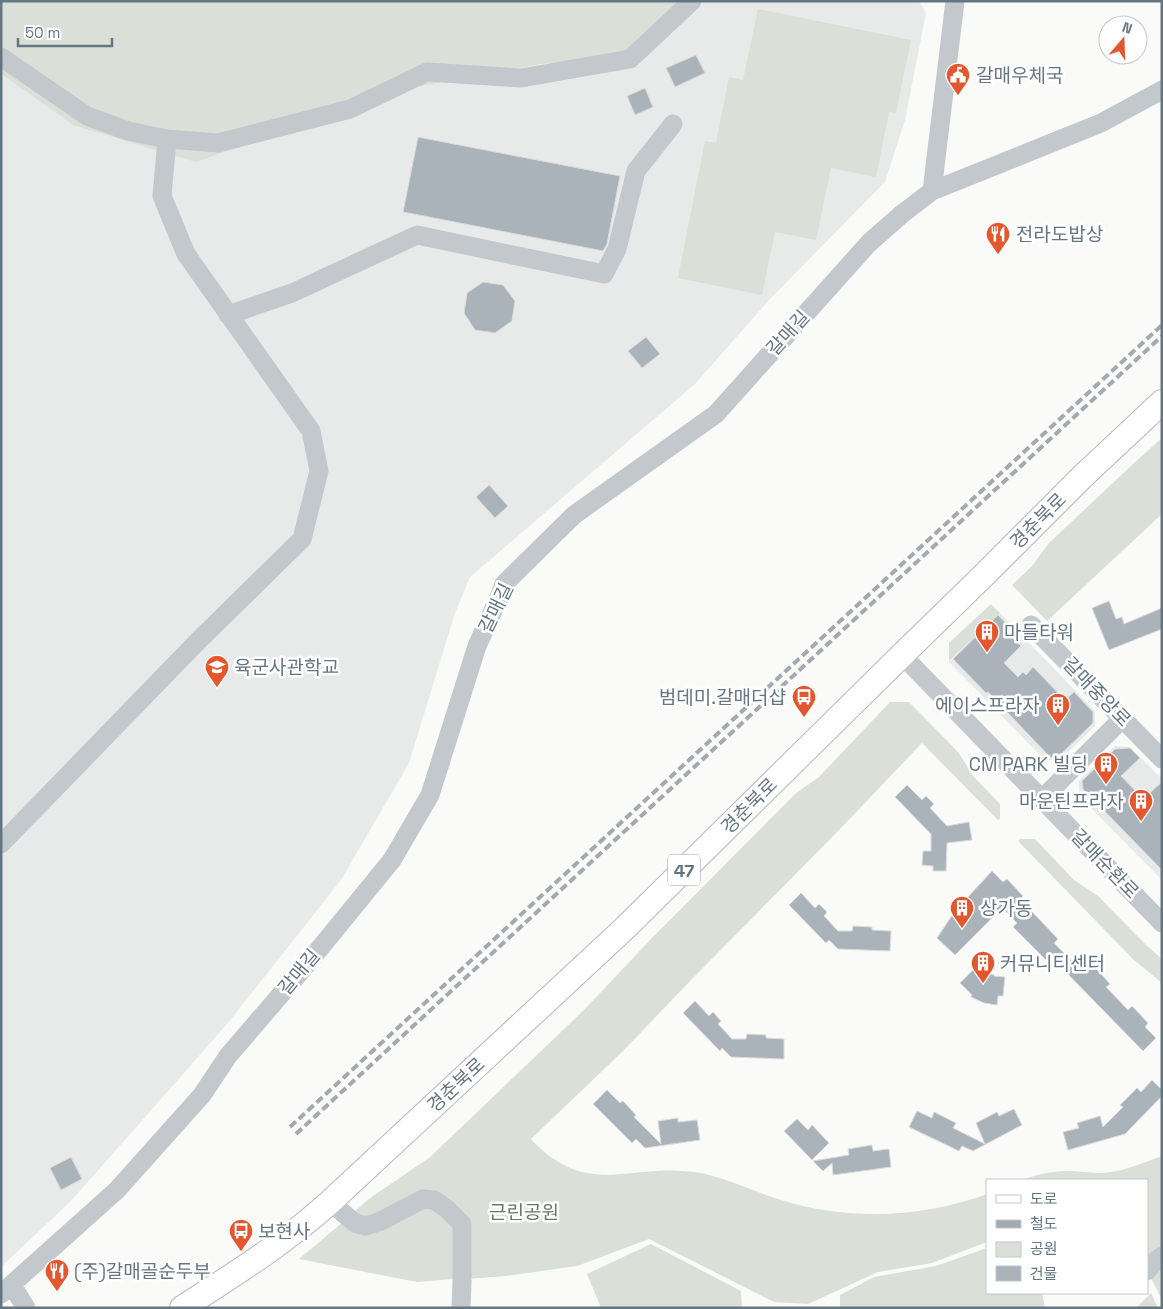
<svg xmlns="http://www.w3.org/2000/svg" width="1163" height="1309" font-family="'Space Grotesk','Noto Sans KR',sans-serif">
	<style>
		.built { fill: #e8e9e9 }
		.green { fill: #dadfd7 }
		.building { fill: #aab3b9; stroke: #dcdcda }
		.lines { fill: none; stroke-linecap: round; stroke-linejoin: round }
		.major-casing { stroke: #b5babe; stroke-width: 26 }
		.minor { stroke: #c3c8cc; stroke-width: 19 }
		.major { stroke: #fff; stroke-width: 24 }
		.rail { stroke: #a2aab0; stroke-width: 4; stroke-dasharray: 8 4; stroke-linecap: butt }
		.labels { text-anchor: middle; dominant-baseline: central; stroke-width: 5; stroke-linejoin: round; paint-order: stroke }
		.shield { fill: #fff; stroke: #939fa8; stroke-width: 1 }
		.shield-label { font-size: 18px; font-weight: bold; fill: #657683 }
		.poi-label { font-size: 19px; fill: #657683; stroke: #fff; text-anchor: start }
		.street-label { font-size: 19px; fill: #657683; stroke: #fff }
		.park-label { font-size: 19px; fill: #687a64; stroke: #fff }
	</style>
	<rect width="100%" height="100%" fill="#fafaf8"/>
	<path class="built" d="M 680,1 L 919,1 L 926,13 L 905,120 L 885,182 L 769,300 L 695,384 L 470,577 L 455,613 L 409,763 L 341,880 L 227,1024 L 72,1200 L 1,1267 L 1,74 L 73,125 L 342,109 L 411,88 L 542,64 L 624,55 Z
		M 1000,613 L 1095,711 L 1095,726 L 1060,760 L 1045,760 L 949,662 Z
		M 1115,746 L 1130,747 L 1162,779 L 1162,880 L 1079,796 L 1079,781 Z"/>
	<path class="green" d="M 1,1 L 680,1 L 624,55 L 542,64 L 411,88 L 342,109 L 196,162 L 73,125 L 1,74 Z
		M 758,9 L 911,40 L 896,113 L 889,112 L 876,177 L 831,168 L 816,240 L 775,232 L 762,295 L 678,278 L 705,141 L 716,143 L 729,77 L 743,80 Z
		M 1162,438 L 1162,514 L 1047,621 L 1012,585 L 1032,566 L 1049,543 L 1133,464 Z
		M 991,604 L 1000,613 L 949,661 L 949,643 Z
		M 890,702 L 909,702 L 958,752 L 974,777 L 1000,804 L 1000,819 L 998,820 L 922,743 L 842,827 L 693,978 L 624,1050 L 531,1139 C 538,1146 545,1154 554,1159 C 589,1183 618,1173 657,1171 C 669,1170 682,1171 695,1172 C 725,1177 752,1191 781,1200 C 848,1221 921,1218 987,1194 L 987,1242 L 932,1263 L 878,1272 L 808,1304 L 774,1302 L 649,1239 L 577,1266 L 506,1276 L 466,1279 L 466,1244 L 446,1202 L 371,1218 L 352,1214 L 370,1198 L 429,1158 L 584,1010 L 652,938 L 795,794 L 819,777 Z
		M 1020,839 L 1035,839 L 1074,880 L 1098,896 L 1147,946 L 1162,959 L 1162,983 L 1134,960 L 1018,841 Z
		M 1162,1156 L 1162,1250 L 1147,1262 L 1147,1180 L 1021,1180 C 1036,1175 1051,1171 1067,1171 C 1079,1171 1090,1173 1102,1173 C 1123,1172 1142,1163 1162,1156 Z
		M 430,1205 L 452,1227 L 454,1231 L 454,1279 L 417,1282 L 299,1259 L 343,1222 Z
		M 651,1244 L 741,1291 L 742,1308 L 601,1308 L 587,1274 Z
		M 987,1248 L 987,1293 L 1042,1293 L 1045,1308 L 840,1308 L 840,1295 L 874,1277 L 936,1266 Z
		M 1162,1264 L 1162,1300 L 1150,1276 Z
		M 1151,1293 L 1158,1308 L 1136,1308 Z"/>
	<path class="building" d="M 696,55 L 705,73 L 675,87 L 666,68 Z
		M 645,88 L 653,107 L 635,115 L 627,96 Z
		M 418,137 L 620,176 L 607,244 L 603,251 L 403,212 Z
		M 483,282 L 503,285 L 515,301 L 512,321 L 495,333 L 475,330 L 464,313 L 467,293 Z
		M 646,337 L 660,354 L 642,368 L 628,351 Z
		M 489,485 L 508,506 L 495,518 L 476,497 Z
		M 1109,601 L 1116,619 L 1122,617 L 1124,624 L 1162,608 L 1162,629 L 1109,650 L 1092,608 Z
		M 998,615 L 1017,635 L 1013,638 L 1021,646 L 1004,663 L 1018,677 L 1023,672 L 1026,675 L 1033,667 L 1065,700 L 1074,692 L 1093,712 L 1093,723 L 1058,757 L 1050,757 L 988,692 L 986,693 L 953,659 Z
		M 1130,748 L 1140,758 L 1121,776 L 1143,799 L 1162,782 L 1162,870 L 1083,789 L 1082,781 L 1115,749 Z
		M 907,785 L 922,800 L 926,796 L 934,804 L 930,808 L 947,826 L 969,822 L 972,840 L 947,843 L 946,871 L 933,871 L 933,866 L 922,865 L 923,851 L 931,851 L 931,834 L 895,797 Z
		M 992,871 L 1003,882 L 1007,879 L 1023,896 L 1020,899 L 1058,939 L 1054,943 L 1074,963 L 1079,959 L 1090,970 L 1094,966 L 1110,984 L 1106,987 L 1128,1010 L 1132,1006 L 1148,1023 L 1145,1027 L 1156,1038 L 1143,1051 L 1057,963 L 1053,967 L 1013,927 L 1017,923 L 1002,908 L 955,955 L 937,938 L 955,911 Z
		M 801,893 L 815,908 L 819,904 L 827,912 L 824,916 L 838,931 L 852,931 L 853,926 L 872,927 L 872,930 L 891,931 L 890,951 L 838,949 L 829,940 L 826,943 L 789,905 Z
		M 975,968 L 978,971 L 980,968 L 985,972 L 994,975 L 994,976 L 1005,977 L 1003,996 L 998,996 L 997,1005 L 984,1003 L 971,997 L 972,995 L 960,983 Z
		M 695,1001 L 709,1016 L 713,1012 L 721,1021 L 718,1024 L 732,1039 L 746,1039 L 747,1034 L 766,1035 L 766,1038 L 784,1039 L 784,1059 L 731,1057 L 722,1048 L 720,1051 L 683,1013 Z
		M 1152,1080 L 1162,1090 L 1162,1096 L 1125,1134 L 1068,1150 L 1063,1132 L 1079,1128 L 1077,1123 L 1100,1116 L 1103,1127 L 1123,1107 L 1120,1105 L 1137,1088 L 1141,1092 Z
		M 607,1090 L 620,1103 L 623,1101 L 636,1115 L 634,1117 L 661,1144 L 658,1121 L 678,1118 L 678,1122 L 697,1120 L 700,1140 L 645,1148 L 636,1139 L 632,1143 L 593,1104 Z
		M 1014,1109 L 1022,1125 L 973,1151 L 962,1146 L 959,1151 L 909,1127 L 917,1111 L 932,1118 L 934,1112 L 956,1123 L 953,1128 L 985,1144 L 976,1123 L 997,1112 L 999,1116 Z
		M 797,1119 L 808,1130 L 812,1125 L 829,1143 L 812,1160 L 784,1131 Z
		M 872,1145 L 873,1151 L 889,1149 L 891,1167 L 833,1175 L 832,1163 L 823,1171 L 813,1161 L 849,1155 L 848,1149 Z
		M 71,1157 L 82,1179 L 61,1190 L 50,1168 Z"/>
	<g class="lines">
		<defs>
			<path id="major" d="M 182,1308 C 233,1275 285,1243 330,1202 L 624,929 L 902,655 L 983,576 L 1082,477 L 1162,402"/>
		</defs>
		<use href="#major" class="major-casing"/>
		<path class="minor" d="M 1,57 L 87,116 L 128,131 L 167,139 L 218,143 L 350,109 L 427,72 L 521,78 L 630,59 L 692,1
			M 932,191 L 955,1
			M 228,315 L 292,293 L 417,235 L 604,274 L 617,249 L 636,171 L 673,124
			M 1031,625 L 1162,759
			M 902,655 L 1162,923
			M 1042,799 L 1123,718
			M 1,844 L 198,641 L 302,539 L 319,471 L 311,431 L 186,254 L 162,196 L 167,139
			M 330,1202 L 355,1223 L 366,1226 L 381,1221 L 423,1199 L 434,1200 L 447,1209 L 462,1224 L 462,1281 L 461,1308
			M 1147,1271 L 1154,1262 L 1162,1256
			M 12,1285 L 26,1308
			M 1,1294 L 117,1190 L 202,1095 L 228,1056 L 307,964 L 392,860 L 430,795 L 477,646 L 500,595 L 504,584 L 574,515 L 716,414 L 869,243 L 902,214 L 932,191 L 1101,123 L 1162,90"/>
		<use href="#major" class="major"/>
		<path class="rail" d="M 290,1127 L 1162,325
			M 296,1134 L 1162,336"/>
	</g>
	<defs>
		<symbol id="civic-pin" viewBox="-11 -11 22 30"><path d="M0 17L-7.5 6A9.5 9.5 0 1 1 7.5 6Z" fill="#e4572e" stroke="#fff"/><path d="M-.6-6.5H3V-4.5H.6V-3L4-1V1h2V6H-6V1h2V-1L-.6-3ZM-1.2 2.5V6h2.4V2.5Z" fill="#fff"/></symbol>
		<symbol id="restaurant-pin" viewBox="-11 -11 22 30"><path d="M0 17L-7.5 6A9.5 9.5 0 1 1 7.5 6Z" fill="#e4572e" stroke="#fff"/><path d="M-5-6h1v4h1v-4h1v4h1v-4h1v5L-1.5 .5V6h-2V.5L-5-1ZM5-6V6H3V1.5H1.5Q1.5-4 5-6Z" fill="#fff"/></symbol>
		<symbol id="building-pin" viewBox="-11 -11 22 30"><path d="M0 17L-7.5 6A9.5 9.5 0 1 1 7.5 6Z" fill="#e4572e" stroke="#fff"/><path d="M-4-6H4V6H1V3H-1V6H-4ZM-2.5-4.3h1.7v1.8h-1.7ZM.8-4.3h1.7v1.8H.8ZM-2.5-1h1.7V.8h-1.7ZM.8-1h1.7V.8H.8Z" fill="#fff"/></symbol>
		<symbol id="university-pin" viewBox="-11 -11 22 30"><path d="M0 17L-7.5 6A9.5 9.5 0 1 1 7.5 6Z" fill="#e4572e" stroke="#fff"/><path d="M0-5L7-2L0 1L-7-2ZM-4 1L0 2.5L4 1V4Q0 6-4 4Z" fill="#fff"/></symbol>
		<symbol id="bus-pin" viewBox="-11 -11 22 30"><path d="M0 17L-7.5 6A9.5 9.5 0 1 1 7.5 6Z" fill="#e4572e" stroke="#fff"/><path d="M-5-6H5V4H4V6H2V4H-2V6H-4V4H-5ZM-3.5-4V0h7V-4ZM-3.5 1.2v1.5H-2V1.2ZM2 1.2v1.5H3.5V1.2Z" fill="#fff"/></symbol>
	</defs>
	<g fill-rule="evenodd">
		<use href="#civic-pin" x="944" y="61" width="28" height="38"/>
		<use href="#restaurant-pin" x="984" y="220" width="28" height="38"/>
		<use href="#building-pin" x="973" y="618" width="28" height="38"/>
		<use href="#university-pin" x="203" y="653" width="28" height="38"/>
		<use href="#bus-pin" x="790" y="683" width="28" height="38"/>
		<use href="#building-pin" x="1044" y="691" width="28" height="38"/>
		<use href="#building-pin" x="1092" y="750" width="28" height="38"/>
		<use href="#building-pin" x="1127" y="787" width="28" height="38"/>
		<use href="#building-pin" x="948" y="894" width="28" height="38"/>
		<use href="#building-pin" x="969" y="949" width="28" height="38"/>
		<use href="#bus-pin" x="227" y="1217" width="28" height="38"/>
		<use href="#restaurant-pin" x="43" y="1257" width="28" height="38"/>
	</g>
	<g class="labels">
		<rect class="shield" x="668" y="854.5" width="32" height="31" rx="4"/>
		<g class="shield-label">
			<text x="684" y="870">47</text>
		</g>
		<g class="poi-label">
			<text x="976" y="75">갈매우체국</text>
			<text x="1016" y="234">전라도밥상</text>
			<text x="1004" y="632">마들타워</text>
			<text x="234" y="667">육군사관학교</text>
			<text x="786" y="697" text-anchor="end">범데미.갈매더샵</text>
			<text x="1040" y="705" text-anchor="end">에이스프라자</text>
			<text x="1088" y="764" text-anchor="end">CM PARK 빌딩</text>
			<text x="1124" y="801" text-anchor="end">마운틴프라자</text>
			<text x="980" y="908">상가동</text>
			<text x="1000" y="963">커뮤니티센터</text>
			<text x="258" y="1231">보현사</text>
			<text x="74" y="1271">(주)갈매골순두부</text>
		</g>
		<g class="street-label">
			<text transform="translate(788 333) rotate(-48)">갈매길</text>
			<text transform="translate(1038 521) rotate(-45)">경춘북로</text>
			<text transform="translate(496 608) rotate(-64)">갈매길</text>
			<text transform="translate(1097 692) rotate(46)">갈매중앙로</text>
			<text transform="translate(749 806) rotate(-45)">경춘북로</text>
			<text transform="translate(1105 864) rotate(46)">갈매순환로</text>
			<text transform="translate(299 972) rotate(-50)">갈매길</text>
			<text transform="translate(456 1085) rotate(-43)">경춘북로</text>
		</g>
		<g class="park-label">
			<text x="524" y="1212">근린공원</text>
		</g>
	</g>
	<rect width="1163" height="1309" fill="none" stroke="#657683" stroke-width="5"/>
	<rect x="986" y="1179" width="162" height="115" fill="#ffffff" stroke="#c1c8cd"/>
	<rect x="996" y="1195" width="25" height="8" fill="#ffffff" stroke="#c1c8cd"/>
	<text x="1030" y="1204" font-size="15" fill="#657683">도로</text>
	<rect x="996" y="1220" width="25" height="8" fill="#a2aab0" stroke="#c1c8cd"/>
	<text x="1030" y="1229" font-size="15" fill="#657683">철도</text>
	<rect x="996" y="1242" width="25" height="15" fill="#dadfd7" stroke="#c1c8cd"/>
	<text x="1030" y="1254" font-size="15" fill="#657683">공원</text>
	<rect x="996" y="1266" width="25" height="15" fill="#aab3b9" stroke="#c1c8cd"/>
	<text x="1030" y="1279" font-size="15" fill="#657683">건물</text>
	<g transform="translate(1123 40) rotate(19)"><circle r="24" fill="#ffffff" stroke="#c1c8cd"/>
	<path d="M0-4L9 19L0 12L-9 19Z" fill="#e4572e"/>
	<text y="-8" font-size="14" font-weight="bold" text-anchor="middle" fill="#657683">N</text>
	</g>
	<path d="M18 38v8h94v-8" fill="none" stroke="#657683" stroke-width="2.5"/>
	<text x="25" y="38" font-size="15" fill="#657683" stroke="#ffffff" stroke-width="4" paint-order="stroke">50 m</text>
</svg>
